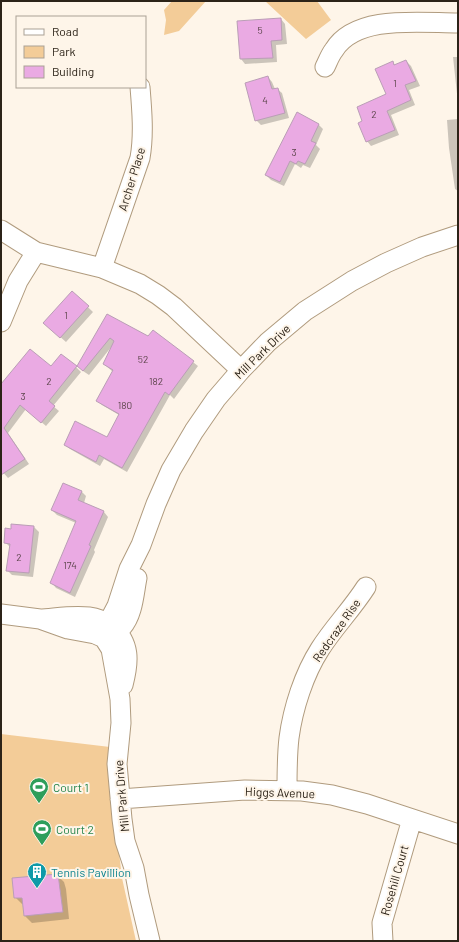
<svg xmlns="http://www.w3.org/2000/svg" width="459" height="942" font-family="Barlow,sans-serif">
	<style>
		.green { fill: #f3cc98 }
		.shadow { fill: #0003 }
		.building { fill: #eaaae3; stroke: #ba9eb6 }
		.lines { fill: none; stroke-linecap: round; stroke-linejoin: round }
		.street-casing { stroke: #b09b7e; stroke-width: 21 }
		.street { stroke: #fff; stroke-width: 19 }
		.labels { text-anchor: middle; dominant-baseline: central; stroke-width: 4; stroke-linejoin: round; paint-order: stroke }
		.number-label { font-size: 10px; fill: #5c454b }
		.street-label { font-size: 12px; fill: #2c2318; stroke: #fef5e9 }
		.leisure-label { font-size: 12px; fill: #27864d; stroke: #fef5e9; text-anchor: start }
		.culture-label { font-size: 12px; fill: #0d838f; stroke: #fef5e9; text-anchor: start }
	</style>
	<rect width="100%" height="100%" fill="#fef5e9"/>
	<path class="green" d="M 172,1 L 206,1 L 179,31 L 164,35 L 166,20 L 164,10 Z
		M 265,1 L 317,1 L 331,20 L 306,39 Z
		M 1,734 L 110,747 L 118,844 L 122,878 L 136,941 L 1,941 Z"/>
	<path class="shadow" d="M 281,19 L 285,24 L 287,44 L 276,45 L 277,62 L 245,64 L 241,59 L 238,22 Z
		M 453,57 L 458,57 L 458,103 Z
		M 406,61 L 411,66 L 420,86 L 409,90 L 415,105 L 391,115 L 399,135 L 371,146 L 367,141 L 364,121 L 387,95 L 392,62 L 395,65 Z
		M 268,77 L 272,82 L 275,89 L 277,89 L 282,93 L 289,118 L 261,125 L 256,120 Z
		M 458,119 L 458,191 L 455,189 L 449,148 L 447,120 Z
		M 318,124 L 323,129 L 316,145 L 320,149 L 310,168 L 303,165 L 301,168 L 295,164 L 284,186 L 271,180 L 266,175 Z
		M 72,292 L 93,312 L 66,342 L 49,327 Z
		M 107,316 L 149,337 L 153,331 L 198,366 L 174,399 L 170,395 L 127,472 L 104,459 L 100,466 L 70,449 L 65,445 L 107,438 L 119,415 L 102,405 L 97,400 L 113,372 L 104,364 L 112,346 L 89,375 L 83,371 Z
		M 51,367 L 76,367 L 81,372 L 53,406 L 59,411 L 46,426 L 26,409 L 8,433 L 29,464 L 8,478 L 1,470 L 1,385 Z
		M 64,484 L 82,492 L 86,496 L 84,503 L 104,512 L 108,517 L 94,550 L 95,552 L 75,597 L 56,588 L 52,583 L 76,523 L 57,515 L 52,510 Z
		M 34,527 L 39,532 L 33,577 L 12,575 L 7,570 L 10,547 L 5,542 Z
		M 57,875 L 64,882 L 66,889 L 69,919 L 32,923 L 25,916 L 24,904 L 22,904 L 15,897 Z"/>
	<path class="building" d="M 281,18 L 282,40 L 271,41 L 273,58 L 240,59 L 237,21 Z
		M 406,60 L 416,81 L 405,85 L 411,100 L 387,111 L 395,130 L 366,142 L 358,123 L 362,121 L 357,107 L 386,94 L 375,69 L 393,61 L 394,65 Z
		M 268,76 L 272,89 L 278,88 L 285,113 L 255,121 L 245,83 Z
		M 297,112 L 319,124 L 311,141 L 316,143 L 305,164 L 298,161 L 296,164 L 290,161 L 280,182 L 265,175 Z
		M 72,291 L 89,306 L 60,338 L 43,323 Z
		M 107,314 L 148,336 L 153,330 L 194,361 L 169,395 L 165,392 L 122,468 L 99,455 L 96,462 L 64,445 L 75,421 L 107,437 L 119,414 L 96,401 L 113,370 L 103,364 L 114,341 L 110,338 L 83,371 L 77,366 Z
		M 30,349 L 51,366 L 61,354 L 77,366 L 49,401 L 55,406 L 41,423 L 20,405 L 4,428 L 25,459 L 1,475 L 1,384 Z
		M 63,483 L 82,491 L 78,500 L 104,511 L 89,545 L 91,546 L 70,593 L 50,583 L 76,521 L 51,510 Z
		M 11,524 L 34,526 L 29,573 L 6,571 L 10,544 L 4,543 L 5,528 L 11,529 Z
		M 58,874 L 63,912 L 24,916 L 22,898 L 14,898 L 12,878 Z"/>
	<g class="lines">
		<defs>
			<path id="street" d="M 325,67 C 328,61 330,55 334,50 C 356,14 421,23 458,23
				M 1,230 L 36,252 L 102,268 L 140,284 L 158,295 L 174,307 L 241,370
				M 102,268 L 140,158 C 144,135 142,111 140,87
				M 1,322 L 18,281 L 36,252
				M 1,614 L 40,619 L 68,629 L 95,634 L 104,638
				M 40,619 C 56,618 73,615 89,617 C 98,618 104,621 111,626 C 131,643 129,662 123,685
				M 106,637 C 112,634 118,632 122,627 C 133,615 134,593 137,578
				M 287,790 C 287,772 287,755 289,738 C 293,708 304,674 320,649 C 334,627 352,609 366,587
				M 120,799 L 245,790 L 302,791 L 332,795 L 367,804 L 458,834
				M 150,941 L 139,895 L 134,868 L 125,841 L 122,819 L 117,764 L 121,723 L 120,699 L 111,649 L 104,638 L 108,623 L 117,606 L 129,569 L 141,545 L 156,504 L 171,470 L 194,431 L 216,399 L 241,370 L 268,342 L 305,311 L 352,281 L 386,263 L 422,247 L 458,235
				M 383,941 L 382,923 L 412,819"/>
		</defs>
		<use href="#street" class="street-casing"/>
		<use href="#street" class="street"/>
	</g>
	<defs>
		<symbol id="stadium-pin" viewBox="-11 -11 22 30"><path d="M0 17L-7.5 6A9.5 9.5 0 1 1 7.5 6Z" fill="#2e9e5b" stroke="#fef5e9"/><path d="M0-5a6.5 5 0 1 0 0 10a6.5 5 0 1 0 0-10ZM-3.5-1.8h7v3.6h-7Z" fill="#fff"/></symbol>
		<symbol id="building-pin" viewBox="-11 -11 22 30"><path d="M0 17L-7.5 6A9.5 9.5 0 1 1 7.5 6Z" fill="#0f9aa8" stroke="#fef5e9"/><path d="M-4-6H4V6H1V3H-1V6H-4ZM-2.5-4.3h1.7v1.8h-1.7ZM.8-4.3h1.7v1.8H.8ZM-2.5-1h1.7V.8h-1.7ZM.8-1h1.7V.8H.8Z" fill="#fff"/></symbol>
	</defs>
	<g fill-rule="evenodd">
		<use href="#stadium-pin" x="28" y="776" width="22" height="30"/>
		<use href="#stadium-pin" x="31" y="818" width="22" height="30"/>
		<use href="#building-pin" x="26" y="861" width="22" height="30"/>
	</g>
	<g class="labels">
		<g class="number-label">
			<text x="260" y="30">5</text>
			<text x="395" y="83">1</text>
			<text x="265" y="100">4</text>
			<text x="374" y="114">2</text>
			<text x="294" y="152">3</text>
			<text x="66" y="315">1</text>
			<text x="143" y="359">52</text>
			<text x="49" y="381">2</text>
			<text x="156" y="381">182</text>
			<text x="23" y="396">3</text>
			<text x="125" y="405">180</text>
			<text x="19" y="557">2</text>
			<text x="70" y="565">174</text>
		</g>
		<g class="street-label">
			<text transform="translate(131 179) rotate(-73)">Archer Place</text>
			<text transform="translate(262 351) rotate(-44)">Mill Park Drive</text>
			<text transform="translate(336 630) rotate(-55)">Redcraze Rise</text>
			<text transform="translate(280 792) rotate(2)">Higgs Avenue</text>
			<text transform="translate(121 796) rotate(-95)">Mill Park Drive</text>
			<text transform="translate(394 880) rotate(-74)">Rosehill Court</text>
		</g>
		<g class="leisure-label">
			<text x="53" y="787">Court 1</text>
			<text x="56" y="829">Court 2</text>
		</g>
		<g class="culture-label">
			<text x="51" y="872">Tennis Pavillion</text>
		</g>
	</g>
	<rect width="459" height="942" fill="none" stroke="#2c2318" stroke-width="4"/>
	<rect x="16" y="16" width="130" height="72" fill="#fef5e9" stroke="#aaa195"/>
	<rect x="24" y="29" width="20" height="6" fill="#ffffff" stroke="#aaa195"/>
	<text x="52" y="36" font-size="12" fill="#2c2318">Road</text>
	<rect x="24" y="46" width="20" height="12" fill="#f3cc98" stroke="#aaa195"/>
	<text x="52" y="56" font-size="12" fill="#2c2318">Park</text>
	<rect x="24" y="66" width="20" height="12" fill="#eaaae3" stroke="#aaa195"/>
	<text x="52" y="76" font-size="12" fill="#2c2318">Building</text>
</svg>
